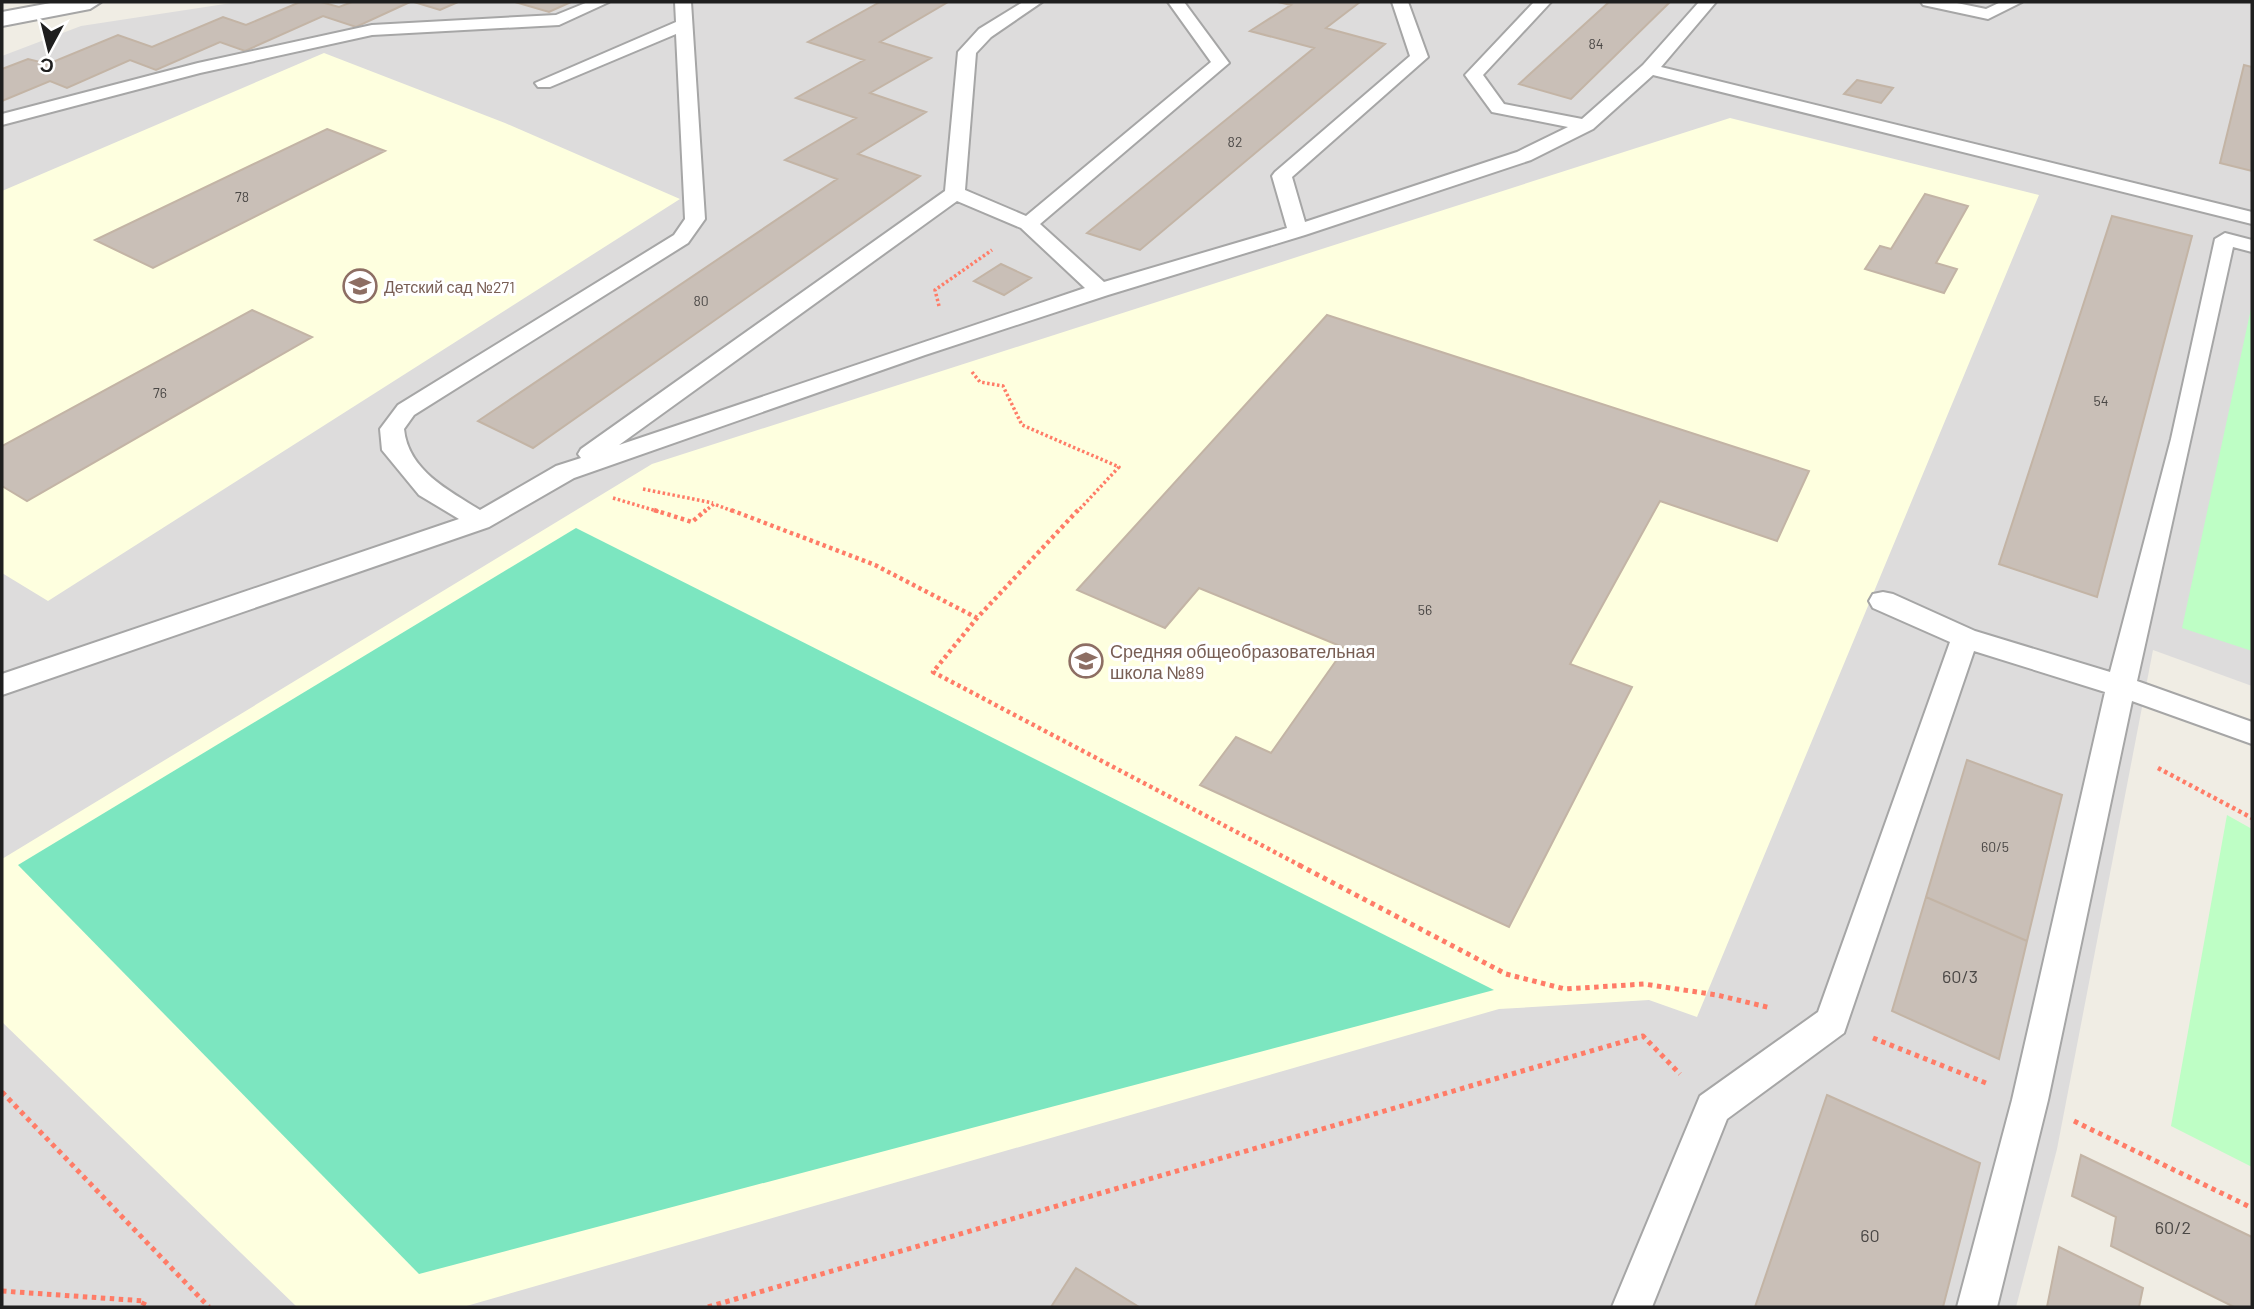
<svg xmlns="http://www.w3.org/2000/svg" width="2254" height="1309" font-family="Barlow,sans-serif">
	<style>
		.residential { fill: #dddcdc }
		.education { fill: #feffdf }
		.park { fill: #befec5 }
		.pitch { fill: #7ce6c0 }
		.building { fill: #c9bfb7; stroke: #c3b4a5; stroke-width: 2 }
		.lines { fill: none; stroke-linecap: round; stroke-linejoin: round }
		.lane-casing { stroke: #a6a6a6; stroke-width: 4 }
		.street-casing { stroke: #a6a6a6; stroke-width: 4 }
		.path-far2 { stroke: #ff7c67; stroke-width: 3.5; stroke-dasharray: 2.5 2.5; stroke-linecap: butt }
		.path-far1 { stroke: #ff7c67; stroke-width: 4.5; stroke-dasharray: 3.5 3.5; stroke-linecap: butt }
		.path { stroke: #ff7c67; stroke-width: 5; stroke-dasharray: 4.5 4.5; stroke-linecap: butt }
		.lane { fill: #fff; fill-rule: evenodd }
		.street { fill: #fff; fill-rule: evenodd }
		.labels { text-anchor: middle; dominant-baseline: central; stroke-width: 6; stroke-linejoin: round; paint-order: stroke }
		.number-label { font-size: 14px; fill: #4a4745 }
		.far-education-label { font-size: 16px; fill: #785e54; stroke: #fff; text-anchor: start }
		.education-label { font-size: 18px; fill: #785e54; stroke: #fff; text-anchor: start }
		.near-number-label { font-size: 18px; fill: #4a4745 }
	</style>
	<rect width="100%" height="100%" fill="#f0ede4"/>
	<path class="residential" d="M 238,2 L 2252,2 L 2252,686 L 2153,650 L 2057,1149 L 2016,1307 L 2,1307 L 2,56 L 81,26 Z"/>
	<path class="education" d="M 324,53 L 505,123 L 680,199 L 48,601 L 2,573 L 2,191 Z
		M 1730,118 L 2039,195 L 1697,1017 L 1649,1000 L 1499,1009 L 463,1307 L 297,1307 L 2,1022 L 2,859 L 652,464 Z"/>
	<path class="park" d="M 2252,304 L 2252,651 L 2182,628 Z
		M 2227,815 L 2252,829 L 2252,1167 L 2171,1126 Z"/>
	<path class="pitch" d="M 576,528 L 1494,990 L 419,1274 L 18,865 Z"/>
	<path class="building" d="M 300,2 L 321,2 L 339,7 L 352,2 L 410,2 L 356,27 L 323,16 L 245,51 L 220,42 L 156,70 L 130,60 L 67,88 L 50,81 L 2,101 L 2,69 L 28,59 L 48,64 L 118,35 L 152,47 L 223,17 L 246,25 Z
		M 414,2 L 458,2 L 440,10 Z
		M 515,2 L 571,2 L 549,12 Z
		M 880,2 L 948,2 L 880,42 L 931,58 L 870,93 L 926,112 L 858,154 L 920,176 L 533,448 L 478,421 L 837,179 L 785,160 L 856,118 L 796,98 L 864,60 L 808,42 Z
		M 1278,2 L 1360,2 L 1326,28 L 1385,44 L 1140,250 L 1087,233 L 1314,48 L 1250,31 L 1291,5 Z
		M 1609,2 L 1670,2 L 1571,99 L 1519,84 Z
		M 2244,65 L 2252,67 L 2252,171 L 2220,163 Z
		M 1857,80 L 1893,88 L 1881,103 L 1844,94 Z
		M 327,129 L 385,151 L 153,268 L 95,240 Z
		M 1925,194 L 1968,206 L 1936,263 L 1957,269 L 1944,293 L 1865,269 L 1880,246 L 1891,249 Z
		M 2112,216 L 2192,236 L 2097,597 L 1999,564 Z
		M 1001,264 L 1031,278 L 1004,295 L 974,281 Z
		M 252,310 L 312,337 L 27,501 L 2,486 L 2,446 Z
		M 1327,315 L 1809,471 L 1777,541 L 1660,501 L 1570,664 L 1632,687 L 1509,927 L 1200,785 L 1236,737 L 1271,753 L 1345,648 L 1199,588 L 1165,628 L 1077,590 Z
		M 1967,760 L 2062,795 L 2027,941 L 1926,897 Z
		M 1926,897 L 2027,941 L 1999,1059 L 1892,1011 Z
		M 1827,1095 L 1980,1163 L 1943,1307 L 1755,1307 Z
		M 2081,1155 L 2252,1237 L 2252,1307 L 2234,1307 L 2111,1246 L 2116,1217 L 2072,1196 Z
		M 2059,1247 L 2143,1288 L 2139,1307 L 2047,1307 Z
		M 1076,1268 L 1139,1307 L 1051,1307 Z"/>
	<g class="lines">
		<defs>
			<path id="lane" d="M 588,2 L 609,2 L 559,25 L 372,35 L 200,73 L 2,125 L 2,114 L 198,63 L 372,25 L 556,15 Z
				M 675,2 L 691,2 L 705,219 L 688,243 L 414,415 L 404,429 C 408,470 448,490 480,510 L 556,466 L 581,458 L 578,454 L 581,449 L 945,191 L 958,52 L 979,29 L 1023,2 L 1042,2 L 991,37 L 976,53 L 965,190 L 1026,216 L 1211,62 L 1168,2 L 1184,2 L 1229,63 L 1040,224 L 1104,282 L 1287,228 L 1272,176 L 1275,172 L 1410,56 L 1392,2 L 1408,2 L 1428,57 L 1292,177 L 1305,222 L 1517,152 L 1568,127 L 1492,112 L 1465,75 L 1534,2 L 1551,2 L 1483,75 L 1504,104 L 1582,119 L 1643,65 L 1699,2 L 1716,2 L 1661,67 L 2252,212 L 2252,224 L 1653,75 L 1593,129 L 1531,160 L 1305,235 L 1108,295 L 925,355 L 574,478 L 489,527 L 2,695 L 2,674 L 459,519 L 419,495 L 382,450 L 380,429 L 398,405 L 674,235 L 685,219 L 676,34 L 550,87 L 538,87 L 535,83 L 676,22 ZM 957,201 L 1021,228 L 1085,288 L 619,445 Z
				M 1921,2 L 1952,2 L 1986,9 L 2001,2 L 2022,2 L 1988,19 L 1923,5 Z
				M 2225,233 L 2252,240 L 2252,252 L 2233,247 L 2137,681 L 2252,722 L 2252,744 L 2132,701 L 2048,1100 L 1997,1307 L 1957,1307 L 2012,1100 L 2105,692 L 1974,651 L 1844,1033 L 1727,1119 L 1652,1307 L 1612,1307 L 1700,1096 L 1818,1012 L 1950,642 L 1873,608 L 1869,601 L 1873,594 L 1883,592 L 1893,594 L 1975,631 L 2110,672 L 2171,439 L 2215,239 Z"/>
			<path id="street" d="M 56,2 L 101,2 L 90,9 L 2,26 L 2,12 Z"/>
		</defs>
		<use href="#lane" class="lane-casing"/>
		<use href="#street" class="street-casing"/>
		<path class="path-far2" d="M 939,306 L 935,290 L 992,250
			M 972,372 L 980,382 L 1003,386 L 1022,425 L 1119,467 L 1077,512
			M 643,489 L 713,503
			M 613,498 L 660,512
			M 704,512 L 714,504 L 735,512"/>
		<path class="path-far1" d="M 654,510 L 692,522 L 706,510
			M 731,510 L 875,565 L 977,618
			M 1078,510 L 977,618 L 933,672 L 1303,867
			M 2158,768 L 2252,818"/>
		<path class="path" d="M 1299,865 L 1506,974 L 1565,989 L 1644,984 L 1717,995 L 1771,1008
			M 1873,1038 L 1986,1083
			M 2,1092 L 209,1307
			M 2074,1121 L 2252,1208
			M 2,1291 L 145,1301 L 142,1307
			M 708,1307 L 1643,1036 L 1680,1074"/>
		<use href="#lane" class="lane"/>
		<use href="#street" class="street"/>
	</g>
	<defs>
		<symbol id="school-ring" viewBox="-11 -11 22 22"><circle r="9.5" fill="#fff" stroke="#8d6e63" stroke-width="1.5"/><path d="M0-5L7-2L0 1L-7-2ZM-4 1L0 2.5L4 1V4Q0 6-4 4Z" fill="#8d6e63"/></symbol>
	</defs>
	<g fill-rule="evenodd">
		<use href="#school-ring" x="341" y="267" width="38" height="38"/>
		<use href="#school-ring" x="1067" y="642" width="38" height="38"/>
	</g>
	<g class="labels">
		<g class="number-label">
			<text x="1596" y="43">84</text>
			<text x="1235" y="141">82</text>
			<text x="242" y="196">78</text>
			<text x="701" y="300">80</text>
			<text x="160" y="392">76</text>
			<text x="2101" y="400">54</text>
			<text x="1425" y="609">56</text>
			<text x="1995" y="846">60/5</text>
		</g>
		<g class="far-education-label">
			<text x="384" y="286">Детский сад №271</text>
		</g>
		<g class="education-label">
			<text x="1110" y="651">Средняя общеобразовательная<tspan x="1110" dy="21">школа №89</tspan></text>
		</g>
		<g class="near-number-label">
			<text x="1960" y="976">60/3</text>
			<text x="2173" y="1227">60/2</text>
			<text x="1870" y="1235">60</text>
		</g>
	</g>
	<rect width="2254" height="1309" fill="none" stroke="#1f1f1f" stroke-width="7"/>
	<g transform="translate(49 49) rotate(187)" stroke="#ffffff" stroke-width="5" paint-order="stroke">
	<path d="M0-5L12 26L0 18L-12 26Z" fill="#1f1f1f"/>
	<text y="-10" font-size="19" font-weight="bold" text-anchor="middle" fill="#1f1f1f">С</text>
	</g>
</svg>
